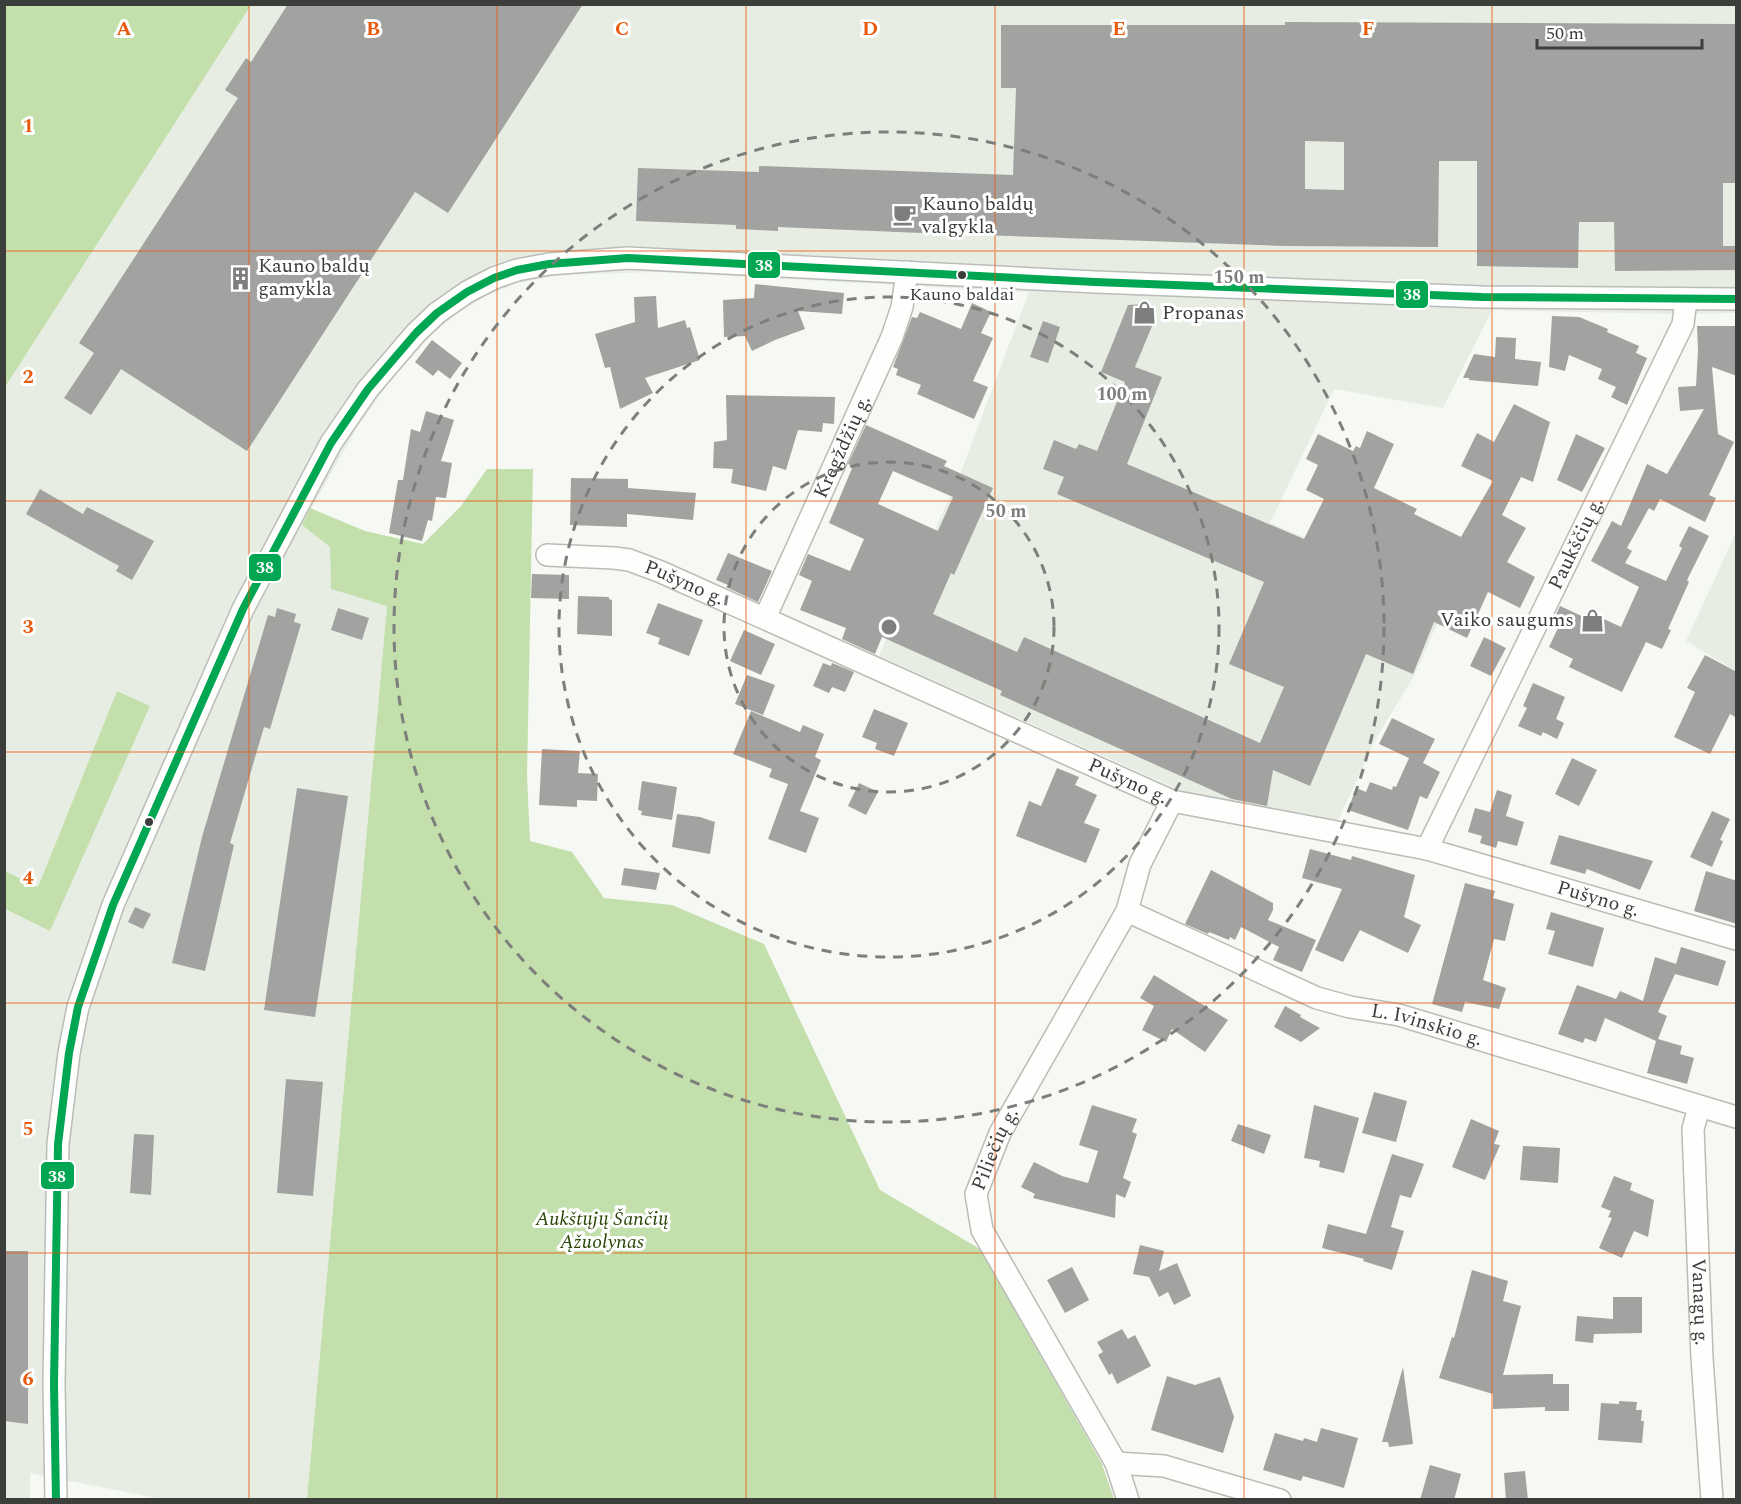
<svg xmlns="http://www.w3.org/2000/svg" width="1741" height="1504" font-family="Spectral,serif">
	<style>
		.built { fill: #e7ede3 }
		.forest { fill: #c3dfac }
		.building { fill: #a2a3a0; fill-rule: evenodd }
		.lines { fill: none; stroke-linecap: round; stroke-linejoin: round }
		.minor-casing { stroke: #babcb8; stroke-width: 24 }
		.minor { stroke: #fefefd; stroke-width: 21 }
		.bus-1-casing { stroke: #fff; stroke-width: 12 }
		.bus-1 { stroke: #00a651; stroke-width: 8 }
		.grid { fill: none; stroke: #e8590c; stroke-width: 1.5; stroke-opacity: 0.55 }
		.ring { fill: none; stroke: #7d7f7c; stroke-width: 3; stroke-dasharray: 10 8 }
		.bus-dot { fill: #3c3e3b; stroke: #fff; stroke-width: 2 }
		.labels { text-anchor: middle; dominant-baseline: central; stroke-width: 6; stroke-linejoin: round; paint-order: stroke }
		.bus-label { font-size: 18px; fill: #3c3e3b; stroke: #fff }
		.poi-label { font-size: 20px; fill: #3c3e3b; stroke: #fff; text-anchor: start }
		.street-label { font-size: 20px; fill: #3c3e3b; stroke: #fff }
		.park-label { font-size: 20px; font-style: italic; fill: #294706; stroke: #fff }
		.grid-label { font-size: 20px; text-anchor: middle; font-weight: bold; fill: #e8590c; stroke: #fff; stroke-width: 6; stroke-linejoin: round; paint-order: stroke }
		.centre { fill: #7d7f7c; stroke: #fff; stroke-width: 3 }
		.ring-label { font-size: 18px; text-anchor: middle; font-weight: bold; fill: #7d7f7c; stroke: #fff; stroke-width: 6; stroke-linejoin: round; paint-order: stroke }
		.line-badge { stroke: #fff; stroke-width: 2 }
		.badge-label { font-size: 16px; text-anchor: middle; font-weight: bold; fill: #fff }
	</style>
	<rect width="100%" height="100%" fill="#f6f8f4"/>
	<path class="built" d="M 251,5 L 1736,5 L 1736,313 L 1672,314 L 1492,310 L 1443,408 L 1334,389 L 1270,523 L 1448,599 L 1414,676 L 1375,740 L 1338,821 L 1198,798 L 879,656 L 961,472 L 1029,292 L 654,272 L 561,275 L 518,283 L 484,297 L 454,316 L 429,337 L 393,377 L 358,426 L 302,525 L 330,547 L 331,589 L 387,606 L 307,1499 L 162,1499 L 30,1473 L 30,1499 L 5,1499 L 4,909 L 49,930 L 150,706 L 117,691 L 38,887 L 5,871 L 5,387 Z
		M 1736,533 L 1736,671 L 1686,641 Z"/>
	<path class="forest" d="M 5,4 L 251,5 L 5,387 L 4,5 Z
		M 487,469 L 533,469 L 527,776 L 530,841 L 572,852 L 604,898 L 672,905 L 764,944 L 880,1190 L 980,1249 L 1102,1464 L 1114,1499 L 307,1499 L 387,606 L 331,589 L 330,547 L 302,525 L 310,508 L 365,531 L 423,544 L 461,506 Z
		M 117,691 L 150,706 L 50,931 L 5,909 L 5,871 L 38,887 Z"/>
	<path class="building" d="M 288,4 L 583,4 L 448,213 L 415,192 L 247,451 L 121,369 L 91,415 L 64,398 L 94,353 L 79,343 L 238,98 L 225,90 L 246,58 L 251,62 Z
		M 1285,22 L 1737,24 L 1737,183 L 1723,183 L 1723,246 L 1737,246 L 1737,270 L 1615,271 L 1614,222 L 1579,222 L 1578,268 L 1477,266 L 1477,161 L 1439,161 L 1438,247 L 1285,246 L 980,235 L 981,226 L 923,224 L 922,233 L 778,227 L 778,231 L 736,229 L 736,225 L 636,221 L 638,168 L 759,172 L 759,166 L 1013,175 L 1016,88 L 1001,88 L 1001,25 L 1285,25 ZM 1305,141 L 1344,142 L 1344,190 L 1305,189 Z
		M 755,284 L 844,293 L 842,314 L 798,311 L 805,329 L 775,340 L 752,351 L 745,336 L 724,337 L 723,300 L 754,298 Z
		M 656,296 L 658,328 L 685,320 L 687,328 L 690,327 L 700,360 L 645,378 L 653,393 L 620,409 L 610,367 L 605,368 L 595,334 L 635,322 L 634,297 Z
		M 972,303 L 991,312 L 981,333 L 993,338 L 973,381 L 988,387 L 974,419 L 917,394 L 921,385 L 896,375 L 898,369 L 893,367 L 912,317 L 917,318 L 920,312 L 961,329 Z
		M 1145,304 L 1155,319 L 1135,367 L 1162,377 L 1127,464 L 1304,539 L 1324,499 L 1306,490 L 1318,465 L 1306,459 L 1318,434 L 1353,451 L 1356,446 L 1360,448 L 1367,431 L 1394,444 L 1374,488 L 1417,509 L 1414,514 L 1461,537 L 1493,481 L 1461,466 L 1477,433 L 1494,442 L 1514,404 L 1550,422 L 1533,482 L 1521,477 L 1502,515 L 1526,528 L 1507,562 L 1535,577 L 1520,608 L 1488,592 L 1467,638 L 1434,622 L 1413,674 L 1366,654 L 1310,786 L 1273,770 L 1267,806 L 1232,799 L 1000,695 L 1002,691 L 882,637 L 875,654 L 842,639 L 846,628 L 800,610 L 812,581 L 799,575 L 808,554 L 850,571 L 864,539 L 829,523 L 853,466 L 848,464 L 866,425 L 947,461 L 944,466 L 993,488 L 954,575 L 951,573 L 933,614 L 1017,652 L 1024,637 L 1260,743 L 1284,687 L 1229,664 L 1264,582 L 1057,494 L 1064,477 L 1043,469 L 1054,440 L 1076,449 L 1079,444 L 1097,451 L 1125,382 L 1101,372 L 1128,305 ZM 893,471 L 953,497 L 938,531 L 878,504 Z
		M 1552,316 L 1579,317 L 1608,329 L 1607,332 L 1639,346 L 1636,353 L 1647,358 L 1627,405 L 1611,397 L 1616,387 L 1598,379 L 1602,369 L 1569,355 L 1565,371 L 1549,367 Z
		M 1043,321 L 1060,327 L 1048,363 L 1030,357 Z
		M 1697,326 L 1735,326 L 1737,376 L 1712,367 L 1718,434 L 1734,442 L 1709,495 L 1716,498 L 1705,522 L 1660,499 L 1654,511 L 1649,508 L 1627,548 L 1632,551 L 1625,563 L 1666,581 L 1682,548 L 1679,546 L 1689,526 L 1709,536 L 1687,580 L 1689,582 L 1668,629 L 1671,630 L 1662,649 L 1646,642 L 1622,692 L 1569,667 L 1573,659 L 1549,647 L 1558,628 L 1551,625 L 1560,606 L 1584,617 L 1587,611 L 1621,627 L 1639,587 L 1591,561 L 1612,521 L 1621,526 L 1647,464 L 1667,474 L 1704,409 L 1680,411 L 1678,387 L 1696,386 L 1698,350 Z
		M 1496,337 L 1516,338 L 1515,359 L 1541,362 L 1538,386 L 1469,380 L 1469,378 L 1463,378 L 1474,354 L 1495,357 Z
		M 432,340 L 462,363 L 450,379 L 438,370 L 433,376 L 415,362 Z
		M 726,395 L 835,397 L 834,424 L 823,423 L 822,432 L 798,430 L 786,470 L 773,466 L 766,491 L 731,483 L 733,469 L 713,468 L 714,442 L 727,440 Z
		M 426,411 L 454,420 L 441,461 L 452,463 L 446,498 L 436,497 L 432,521 L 428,520 L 422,541 L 389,533 L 398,480 L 403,480 L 411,429 L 420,432 Z
		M 1576,434 L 1605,448 L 1582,492 L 1557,480 Z
		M 571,478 L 628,479 L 628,488 L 696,493 L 693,520 L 627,514 L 627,527 L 570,525 Z
		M 40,489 L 83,514 L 87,507 L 154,541 L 132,580 L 116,571 L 119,566 L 26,514 Z
		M 728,553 L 772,571 L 758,602 L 726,587 L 728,585 L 716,580 Z
		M 532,574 L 569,575 L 569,599 L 531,598 Z
		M 578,596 L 609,597 L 609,599 L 612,600 L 612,636 L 577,634 Z
		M 658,603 L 703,620 L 689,656 L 658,644 L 660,638 L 646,633 Z
		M 277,608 L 296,614 L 294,622 L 301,624 L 270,729 L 264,727 L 230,843 L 234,845 L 205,971 L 172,963 L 202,837 L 268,615 L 275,617 Z
		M 338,608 L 369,618 L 362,640 L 331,630 Z
		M 744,630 L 775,644 L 761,675 L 730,661 Z
		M 1484,637 L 1506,648 L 1491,676 L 1470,666 Z
		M 1705,655 L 1737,672 L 1737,718 L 1730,714 L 1710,754 L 1674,737 L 1695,692 L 1687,688 Z
		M 823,663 L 831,666 L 832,663 L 854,672 L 845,692 L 832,687 L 829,693 L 813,686 Z
		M 747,675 L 775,685 L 763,715 L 735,704 Z
		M 1533,683 L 1565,697 L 1556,719 L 1564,723 L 1557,739 L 1543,732 L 1541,736 L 1518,726 L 1527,708 L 1523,706 Z
		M 874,709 L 908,723 L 894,756 L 875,749 L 877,743 L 862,737 Z
		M 751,711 L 800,732 L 803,725 L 824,734 L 815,757 L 821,760 L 800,811 L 819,818 L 806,853 L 768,839 L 788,784 L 769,777 L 772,769 L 733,754 Z
		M 1392,718 L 1435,739 L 1423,763 L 1440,772 L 1427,799 L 1420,796 L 1408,830 L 1348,810 L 1356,788 L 1366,792 L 1370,782 L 1392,790 L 1393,786 L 1396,787 L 1409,758 L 1379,744 Z
		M 542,749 L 580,751 L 578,773 L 598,774 L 597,801 L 577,800 L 577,807 L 539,805 Z
		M 1572,758 L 1597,770 L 1579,806 L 1555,794 Z
		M 1057,768 L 1079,777 L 1075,785 L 1097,795 L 1084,823 L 1100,829 L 1086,863 L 1016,836 L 1029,801 L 1041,806 Z
		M 642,781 L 677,787 L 672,820 L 641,815 L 642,811 L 638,810 Z
		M 859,783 L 878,792 L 866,815 L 848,806 Z
		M 297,788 L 348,796 L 315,1017 L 264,1010 Z
		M 1497,790 L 1512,795 L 1506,816 L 1524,822 L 1517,846 L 1498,841 L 1496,848 L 1480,843 L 1482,836 L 1468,832 L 1475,808 L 1490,812 Z
		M 1712,811 L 1730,819 L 1720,840 L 1723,841 L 1712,867 L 1690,857 Z
		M 677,814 L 700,817 L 715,822 L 710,854 L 672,847 Z
		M 1559,835 L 1653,861 L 1640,890 L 1587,869 L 1585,874 L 1550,864 Z
		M 1310,849 L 1351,860 L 1352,856 L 1415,875 L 1404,917 L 1421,925 L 1408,953 L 1360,930 L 1343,962 L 1315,950 L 1342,889 L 1302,878 Z
		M 624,868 L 660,873 L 656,890 L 621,885 Z
		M 1211,870 L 1273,903 L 1273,910 L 1268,920 L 1316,940 L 1302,972 L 1273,960 L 1279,947 L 1241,927 L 1235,940 L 1230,937 L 1229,940 L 1209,932 L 1208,934 L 1185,924 Z
		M 1706,871 L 1737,881 L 1737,924 L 1694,911 Z
		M 1465,883 L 1495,891 L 1493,898 L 1514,904 L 1505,941 L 1494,939 L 1483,980 L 1506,988 L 1499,1009 L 1465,1002 L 1462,1012 L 1432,1004 Z
		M 135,907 L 151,914 L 143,929 L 128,922 Z
		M 1551,912 L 1604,928 L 1593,967 L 1548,954 L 1555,931 L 1546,929 Z
		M 1681,947 L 1726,961 L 1718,986 L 1675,974 L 1658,1012 L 1667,1016 L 1658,1039 L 1682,1046 L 1680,1054 L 1694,1058 L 1687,1084 L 1647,1073 L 1656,1041 L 1605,1018 L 1596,1042 L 1585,1038 L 1583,1043 L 1558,1034 L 1577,985 L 1616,999 L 1620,991 L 1643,1001 L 1655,957 L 1676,964 Z
		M 1154,975 L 1228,1020 L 1205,1052 L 1172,1029 L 1166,1042 L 1142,1030 L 1154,1006 L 1140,998 Z
		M 1285,1006 L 1301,1015 L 1300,1017 L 1320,1028 L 1301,1042 L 1274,1027 Z
		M 286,1079 L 323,1082 L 313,1196 L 277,1193 Z
		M 1374,1092 L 1407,1101 L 1396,1142 L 1362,1133 Z
		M 1092,1105 L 1137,1119 L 1132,1132 L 1137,1134 L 1123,1178 L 1131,1182 L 1125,1198 L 1116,1194 L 1115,1218 L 1033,1198 L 1035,1194 L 1021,1187 L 1034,1162 L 1062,1176 L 1088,1183 L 1098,1151 L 1079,1145 Z
		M 1314,1105 L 1359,1118 L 1344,1173 L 1319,1167 L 1320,1161 L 1304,1158 Z
		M 1471,1119 L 1499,1131 L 1494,1144 L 1500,1145 L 1485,1180 L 1452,1167 Z
		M 1238,1124 L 1271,1135 L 1264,1154 L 1231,1141 Z
		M 134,1134 L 154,1135 L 151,1195 L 130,1193 Z
		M 1523,1146 L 1560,1148 L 1558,1183 L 1520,1180 Z
		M 1392,1154 L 1424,1164 L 1411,1198 L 1400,1195 L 1391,1227 L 1404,1231 L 1392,1270 L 1363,1261 L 1364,1259 L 1322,1248 L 1328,1224 L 1366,1234 Z
		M 1614,1176 L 1632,1183 L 1630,1190 L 1654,1200 L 1648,1237 L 1634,1231 L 1622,1258 L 1599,1248 L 1612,1218 L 1608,1217 L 1611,1211 L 1601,1207 Z
		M 1140,1245 L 1164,1251 L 1159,1271 L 1177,1263 L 1191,1296 L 1174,1305 L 1168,1292 L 1159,1297 L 1149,1277 L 1133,1274 Z
		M 4,1251 L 28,1251 L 28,1424 L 4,1421 Z
		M 1072,1267 L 1089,1300 L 1065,1313 L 1047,1280 Z
		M 1472,1270 L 1508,1281 L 1503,1301 L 1521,1306 L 1503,1375 L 1553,1374 L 1553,1384 L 1569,1384 L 1569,1411 L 1545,1411 L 1545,1407 L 1493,1409 L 1493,1394 L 1439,1378 L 1452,1337 L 1454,1338 Z
		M 1613,1297 L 1642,1297 L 1642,1333 L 1594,1334 L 1593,1343 L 1575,1341 L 1577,1316 L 1613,1319 Z
		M 1122,1329 L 1128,1339 L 1135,1335 L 1151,1366 L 1117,1384 L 1112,1373 L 1109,1375 L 1098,1355 L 1103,1352 L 1097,1342 Z
		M 1403,1367 L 1413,1444 L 1389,1447 L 1388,1442 L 1382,1442 Z
		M 1167,1376 L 1195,1385 L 1220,1377 L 1234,1417 L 1223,1453 L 1151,1430 Z
		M 1619,1401 L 1637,1402 L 1636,1410 L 1642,1410 L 1641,1421 L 1644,1421 L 1642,1443 L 1598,1440 L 1601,1403 L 1619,1404 Z
		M 1321,1428 L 1358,1438 L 1344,1488 L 1303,1476 L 1301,1481 L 1263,1470 L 1275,1433 L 1303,1441 L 1304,1438 L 1317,1442 Z
		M 1430,1465 L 1461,1474 L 1454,1500 L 1420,1500 Z
		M 1525,1471 L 1528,1500 L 1506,1500 L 1504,1473 Z"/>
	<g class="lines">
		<defs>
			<g id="minor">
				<path id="s1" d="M 547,555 L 614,558 L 629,560 L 661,572 L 1172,801 L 1427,849 L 1736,939"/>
				<path id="s2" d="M 765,618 L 892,337 L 902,307 L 907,272"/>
				<path id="s3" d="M 1427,849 L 1683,324 L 1686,300"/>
				<path id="s4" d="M 1127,911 L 1317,998 L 1350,1007 L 1399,1015 L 1736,1117"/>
				<path id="s5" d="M 1699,1107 L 1693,1129 L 1702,1358 L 1712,1500"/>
				<path d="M 1116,1463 L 1164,1466 L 1280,1500"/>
				<path d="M 56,1500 L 54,1384 L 58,1144 L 69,1053 L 78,1007 L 113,905 L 243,609 L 331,443 L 368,389 L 416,333 L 437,313 L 467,292 L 494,278 L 517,270 L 549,264 L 628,258 L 1095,282 L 1482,297 L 1736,299"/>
				<path id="s6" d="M 1128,1500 L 1116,1463 L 982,1230 L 976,1194 L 1000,1133 L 1127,911 L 1140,864 L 1172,801"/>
			</g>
		</defs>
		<use href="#minor" class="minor-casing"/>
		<use href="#minor" class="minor"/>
		<defs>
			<path id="bus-1" d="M 56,1500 L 54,1384 L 58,1144 L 69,1053 L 78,1007 L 113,905 L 243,609 L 331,443 L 368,389 L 416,333 L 437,313 L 467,292 L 494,278 L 517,270 L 549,264 L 628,258 L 1095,282 L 1482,297 L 1736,299"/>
		</defs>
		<use href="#bus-1" class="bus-1-casing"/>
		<use href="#bus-1" class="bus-1"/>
	</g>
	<path class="grid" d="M 249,4 L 249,1500M 497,4 L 497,1500M 746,4 L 746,1500M 995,4 L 995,1500M 1244,4 L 1244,1500M 1492,4 L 1492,1500M 4,251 L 1736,251M 4,501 L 1736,501M 4,752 L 1736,752M 4,1003 L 1736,1003M 4,1253 L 1736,1253"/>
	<g class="ring">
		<circle cx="889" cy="627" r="165"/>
		<circle cx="889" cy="627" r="330"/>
		<circle cx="889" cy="627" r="495"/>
	</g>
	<defs>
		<symbol id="cafe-bare" viewBox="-9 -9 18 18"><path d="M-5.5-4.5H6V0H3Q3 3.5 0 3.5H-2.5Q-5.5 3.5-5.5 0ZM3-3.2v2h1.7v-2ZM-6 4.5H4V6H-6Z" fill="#7d7f7c" stroke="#fff" stroke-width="2.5" paint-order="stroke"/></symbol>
		<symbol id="building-bare" viewBox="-9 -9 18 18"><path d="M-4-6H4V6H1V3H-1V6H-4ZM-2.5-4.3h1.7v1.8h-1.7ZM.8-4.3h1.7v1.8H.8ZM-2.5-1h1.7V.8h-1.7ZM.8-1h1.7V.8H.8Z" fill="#7d7f7c" stroke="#fff" stroke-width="2.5" paint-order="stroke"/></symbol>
		<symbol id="shop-bare" viewBox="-9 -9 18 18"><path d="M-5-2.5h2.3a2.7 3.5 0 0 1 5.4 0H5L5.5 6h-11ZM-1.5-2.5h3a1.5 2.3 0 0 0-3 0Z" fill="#7d7f7c" stroke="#fff" stroke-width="2.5" paint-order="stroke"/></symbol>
	</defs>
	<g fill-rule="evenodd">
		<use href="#cafe-bare" x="888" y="198" width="33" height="33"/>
		<use href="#building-bare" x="224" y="262" width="33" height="33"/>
		<use href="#shop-bare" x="1128" y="296" width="33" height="33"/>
		<use href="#shop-bare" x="1576" y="604" width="33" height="33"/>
	</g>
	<g class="bus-dot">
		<circle cx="962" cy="275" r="5"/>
		<circle cx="149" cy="822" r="5"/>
	</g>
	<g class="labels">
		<g class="bus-label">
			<text x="962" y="294">Kauno baldai</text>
		</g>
		<g class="poi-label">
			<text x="922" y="204">Kauno baldų<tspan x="922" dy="23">valgykla</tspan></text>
			<text x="258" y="266">Kauno baldų<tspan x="258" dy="23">gamykla</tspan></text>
			<text x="1162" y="313">Propanas</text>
			<text x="1574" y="620" text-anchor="end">Vaiko saugums</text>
		</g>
		<g class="street-label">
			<text stroke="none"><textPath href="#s2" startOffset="188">Kregždžių g.</textPath></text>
			<text stroke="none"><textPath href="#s3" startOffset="340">Paukščių g.</textPath></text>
			<text stroke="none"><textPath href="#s1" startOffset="142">Pušyno g.</textPath></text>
			<text stroke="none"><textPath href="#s1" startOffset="628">Pušyno g.</textPath></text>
			<text stroke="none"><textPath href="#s1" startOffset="1114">Pušyno g.</textPath></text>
			<text stroke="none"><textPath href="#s4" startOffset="322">L. Ivinskio g.</textPath></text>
			<text stroke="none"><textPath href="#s6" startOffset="393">Piliečių g.</textPath></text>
			<text stroke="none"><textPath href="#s5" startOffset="196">Vanagų g.</textPath></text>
		</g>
		<g class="park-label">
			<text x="602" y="1219">Aukštųjų Šančių<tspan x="602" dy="23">Ąžuolynas</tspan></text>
		</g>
	</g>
	<g class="grid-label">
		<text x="124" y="35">A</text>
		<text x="373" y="35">B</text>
		<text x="622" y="35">C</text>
		<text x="870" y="35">D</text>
		<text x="1119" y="35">E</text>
		<text x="1368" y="35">F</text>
		<text x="28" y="132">1</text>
		<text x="28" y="383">2</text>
		<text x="28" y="633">3</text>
		<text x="28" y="884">4</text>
		<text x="28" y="1135">5</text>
		<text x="28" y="1385">6</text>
	</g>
	<circle cx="889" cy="627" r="9" class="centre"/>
	<g class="ring-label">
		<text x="1239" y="283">150 m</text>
		<text x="1122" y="400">100 m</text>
		<text x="1006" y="517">50 m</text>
	</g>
	<g class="line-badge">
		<rect x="747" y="251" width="34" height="28" rx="6" fill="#00a651"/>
		<rect x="1395" y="280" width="34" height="29" rx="6" fill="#00a651"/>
		<rect x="248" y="553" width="34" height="29" rx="6" fill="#00a651"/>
		<rect x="40" y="1161" width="35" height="29" rx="6" fill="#00a651"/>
	</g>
	<g class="badge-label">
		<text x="764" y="271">38</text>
		<text x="1412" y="300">38</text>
		<text x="265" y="573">38</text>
		<text x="57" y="1182">38</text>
	</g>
	<rect width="1741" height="1504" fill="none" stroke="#3c3e3b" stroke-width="12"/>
	<path d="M1537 39v9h165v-9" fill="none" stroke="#3c3e3b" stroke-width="3"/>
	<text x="1546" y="39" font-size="18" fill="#3c3e3b" stroke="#ffffff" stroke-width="4.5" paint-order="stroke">50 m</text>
</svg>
